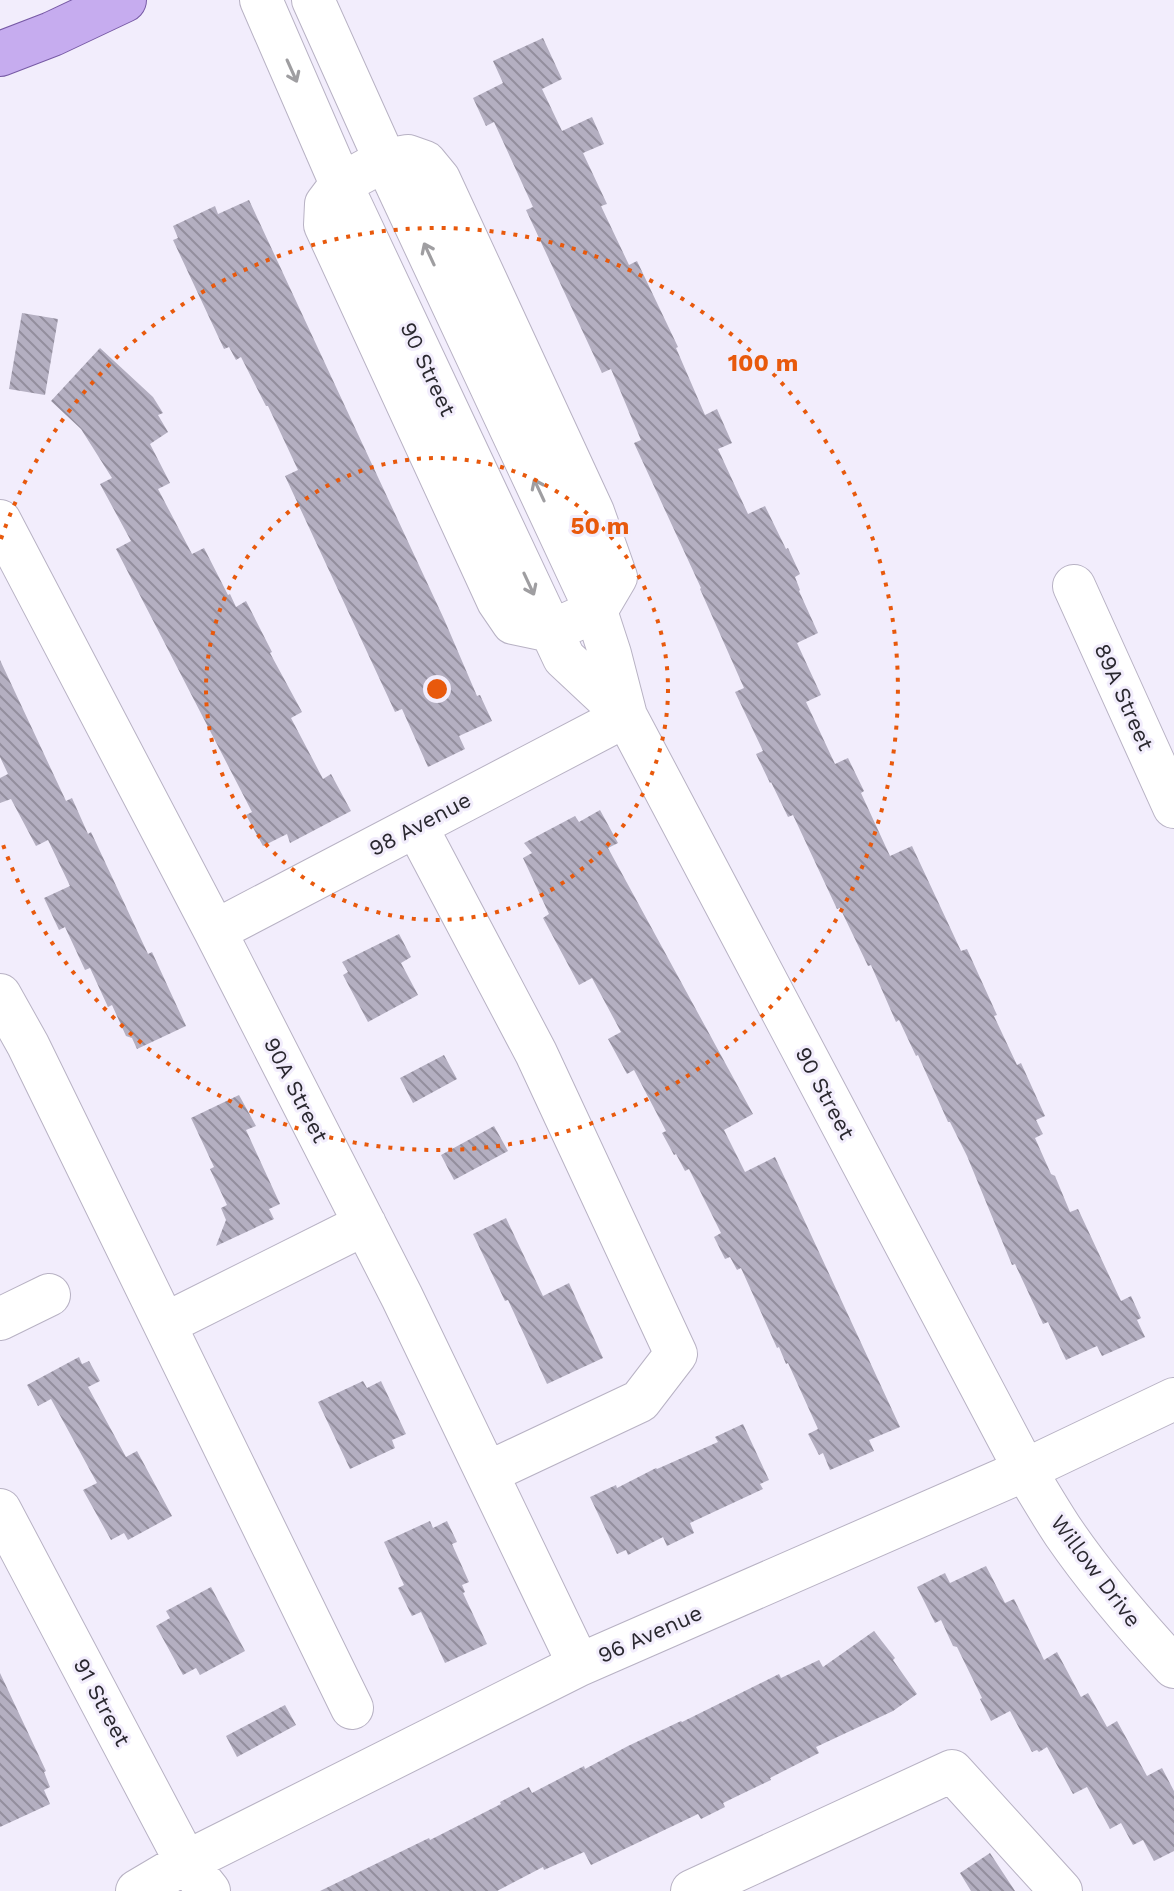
<svg xmlns="http://www.w3.org/2000/svg" width="1174" height="1891" font-family="'Work Sans',sans-serif">
	<style>
		.building { fill: url(#building-back-hatch) }
		.lines { fill: none; stroke-linecap: round; stroke-linejoin: round }
		.minor-casing { stroke: #b8b2c4; stroke-width: 44 }
		.major-casing { stroke: #775aa5; stroke-width: 46 }
		.minor { stroke: #fff; stroke-width: 42 }
		.major { stroke: #c6acef; stroke-width: 44 }
		.oneway { stroke: #9f9ea1 }
		.ring { fill: none; stroke: #e8590c; stroke-width: 4; stroke-dasharray: 4 8 }
		.labels { text-anchor: middle; dominant-baseline: central; stroke-width: 6; stroke-linejoin: round; paint-order: stroke }
		.street-label { font-size: 22px; fill: #2a282f; stroke: #f2edfc }
		.centre { fill: #e8590c; stroke: #f2edfc; stroke-width: 4 }
		.ring-label { font-size: 24px; text-anchor: middle; font-weight: bold; fill: #e8590c; stroke: #f2edfc; stroke-width: 6; stroke-linejoin: round; paint-order: stroke }
	</style>
	<defs>
		<pattern id="building-back-hatch" width="6" height="6" patternUnits="userSpaceOnUse" patternTransform="scale(2)"><rect width="6" height="6" fill="#b4afc1"/><path d="M-1 5l2 2M0 0l6 6M5-1l2 2" fill="none" stroke="#938e9d"/></pattern>
	</defs>
	<rect width="100%" height="100%" fill="#f2edfc"/>
	<path class="building" d="M 543,38 L 562,79 L 542,89 L 562,131 L 592,117 L 604,144 L 583,153 L 607,204 L 601,206 L 629,265 L 637,261 L 678,347 L 676,348 L 705,415 L 717,409 L 732,443 L 718,449 L 748,514 L 765,506 L 786,549 L 788,548 L 800,574 L 795,577 L 800,590 L 799,591 L 818,633 L 797,643 L 821,695 L 806,702 L 835,764 L 848,758 L 864,791 L 861,793 L 890,856 L 912,846 L 961,951 L 967,949 L 997,1015 L 994,1016 L 1017,1065 L 1021,1063 L 1045,1116 L 1036,1120 L 1043,1134 L 1035,1138 L 1051,1174 L 1055,1176 L 1070,1212 L 1078,1209 L 1121,1301 L 1131,1296 L 1141,1318 L 1137,1320 L 1145,1337 L 1102,1356 L 1097,1346 L 1066,1360 L 1048,1322 L 1043,1324 L 1015,1264 L 1012,1265 L 967,1156 L 950,1122 L 948,1122 L 918,1055 L 916,1056 L 899,1020 L 896,1022 L 871,965 L 868,966 L 840,908 L 837,909 L 793,815 L 788,817 L 771,782 L 770,783 L 756,754 L 763,751 L 735,692 L 744,688 L 700,589 L 701,588 L 634,443 L 641,440 L 611,369 L 602,373 L 526,210 L 533,207 L 494,122 L 486,126 L 473,98 L 503,83 L 493,61 Z
		M 249,200 L 444,619 L 477,696 L 480,695 L 492,721 L 459,736 L 465,749 L 428,767 L 402,709 L 395,712 L 285,476 L 298,470 L 268,406 L 266,406 L 241,357 L 236,360 L 229,347 L 224,349 L 173,240 L 178,238 L 173,226 L 215,206 L 218,214 Z
		M 22,313 L 58,319 L 45,395 L 9,389 Z
		M 100,348 L 153,397 L 163,413 L 158,415 L 168,432 L 150,444 L 170,483 L 158,489 L 192,554 L 204,548 L 228,595 L 230,594 L 236,607 L 246,601 L 272,652 L 270,653 L 302,712 L 291,718 L 323,779 L 331,774 L 351,811 L 290,843 L 287,834 L 263,846 L 246,815 L 252,812 L 116,549 L 131,541 L 100,484 L 112,478 L 81,429 L 51,401 Z
		M 0,660 L 66,801 L 72,798 L 88,834 L 91,832 L 148,954 L 152,952 L 186,1026 L 137,1049 L 132,1038 L 126,1036 L 112,1005 L 108,1007 L 90,968 L 85,970 L 65,927 L 59,930 L 44,898 L 70,886 L 48,840 L 36,846 L 11,799 L 0,803 L 0,778 L 8,774 L 0,757 Z
		M 600,810 L 618,843 L 608,848 L 753,1114 L 724,1130 L 745,1172 L 775,1157 L 900,1427 L 869,1440 L 874,1451 L 830,1470 L 823,1453 L 819,1455 L 808,1434 L 818,1429 L 788,1363 L 786,1364 L 779,1347 L 777,1348 L 741,1268 L 737,1270 L 730,1257 L 725,1259 L 714,1237 L 721,1233 L 689,1169 L 685,1171 L 676,1154 L 674,1155 L 662,1133 L 666,1131 L 634,1070 L 627,1074 L 608,1039 L 621,1032 L 592,978 L 579,985 L 543,918 L 549,914 L 523,858 L 532,853 L 524,843 L 575,816 L 579,822 Z
		M 399,934 L 411,957 L 401,963 L 418,995 L 368,1022 L 343,975 L 348,972 L 342,962 Z
		M 444,1055 L 457,1079 L 413,1103 L 400,1078 Z
		M 239,1095 L 256,1126 L 246,1130 L 280,1204 L 269,1209 L 274,1219 L 216,1246 L 226,1220 L 221,1208 L 227,1205 L 210,1169 L 214,1167 L 191,1118 Z
		M 494,1126 L 508,1151 L 454,1180 L 441,1155 Z
		M 506,1218 L 543,1296 L 569,1283 L 603,1358 L 547,1384 L 508,1300 L 505,1301 L 473,1234 Z
		M 79,1357 L 82,1364 L 89,1361 L 100,1381 L 88,1387 L 126,1457 L 137,1451 L 172,1516 L 128,1540 L 124,1533 L 111,1540 L 83,1490 L 97,1483 L 51,1399 L 38,1406 L 27,1385 Z
		M 363,1381 L 367,1388 L 381,1381 L 406,1434 L 392,1440 L 395,1448 L 350,1469 L 318,1402 Z
		M 743,1424 L 769,1480 L 760,1484 L 763,1489 L 690,1523 L 694,1533 L 667,1546 L 663,1537 L 628,1555 L 626,1550 L 617,1554 L 590,1497 L 616,1485 L 617,1488 L 656,1468 L 657,1469 L 718,1442 L 715,1437 Z
		M 430,1521 L 433,1528 L 447,1521 L 457,1542 L 452,1544 L 469,1582 L 462,1585 L 465,1592 L 463,1593 L 487,1644 L 445,1663 L 421,1612 L 412,1616 L 398,1588 L 404,1585 L 384,1542 Z
		M 986,1566 L 1005,1603 L 1014,1599 L 1044,1660 L 1057,1652 L 1081,1697 L 1088,1693 L 1107,1727 L 1117,1721 L 1147,1776 L 1162,1768 L 1174,1791 L 1174,1851 L 1154,1861 L 1143,1840 L 1133,1845 L 1121,1823 L 1110,1829 L 1087,1787 L 1073,1794 L 1047,1747 L 1039,1752 L 1037,1750 L 1032,1752 L 1010,1711 L 991,1721 L 980,1699 L 982,1698 L 957,1647 L 953,1646 L 941,1620 L 935,1623 L 917,1587 L 945,1573 L 950,1583 Z
		M 211,1587 L 245,1651 L 200,1675 L 196,1668 L 183,1675 L 156,1626 L 170,1618 L 166,1611 Z
		M 874,1631 L 895,1658 L 893,1660 L 917,1694 L 893,1711 L 816,1747 L 819,1753 L 770,1778 L 771,1780 L 723,1803 L 725,1807 L 701,1819 L 698,1814 L 591,1865 L 584,1852 L 544,1870 L 543,1867 L 497,1891 L 320,1891 L 429,1838 L 430,1840 L 501,1804 L 500,1802 L 529,1787 L 532,1793 L 584,1766 L 585,1769 L 628,1746 L 681,1721 L 682,1722 L 779,1674 L 781,1678 L 819,1660 L 823,1667 Z
		M 0,1673 L 46,1771 L 44,1772 L 50,1787 L 44,1790 L 50,1804 L 0,1827 Z
		M 285,1705 L 296,1725 L 237,1757 L 226,1736 Z
		M 990,1853 L 1015,1891 L 971,1891 L 960,1873 Z"/>
	<g class="lines">
		<defs>
			<path id="minor" d="M 261,0 L 341,184 L 564,658 L 626,716
				M 313,0 L 385,160 L 596,611 L 610,654 L 626,716 L 1025,1470 C 1038,1491 1050,1512 1064,1533 C 1097,1581 1135,1625 1174,1667
				M 408,156 L 425,162 L 439,179 L 593,512 L 616,577 L 596,611 L 551,631 L 513,623 L 498,601 L 325,225 L 326,204 L 341,184 L 385,160 Z
				M 0,521 L 215,931 L 402,1297 L 579,1665
				M 1074,586 L 1174,807
				M 416,826 L 536,1053 L 676,1354 L 640,1401 L 487,1473
				M 215,931 L 626,716
				M 0,995 L 28,1045 L 352,1708
				M 0,1319 L 49,1295
				M 165,1324 L 365,1224
				M 0,1510 L 186,1862 L 209,1891
				M 137,1891 L 186,1862 L 579,1665 L 1025,1470 L 1174,1399
				M 692,1891 L 952,1771 L 1061,1891"/>
			<path id="major" d="M 0,54 L 52,34 L 124,0"/>
		</defs>
		<use href="#minor" class="minor-casing"/>
		<use href="#major" class="major-casing"/>
		<use href="#minor" class="minor"/>
		<use href="#major" class="major"/>
	</g>
	<defs><path id="oneway-shaft" d="M-6 0H5M1.5-3L5.5 0L1.5 3" fill="none" stroke-width="1.6" stroke-linecap="round" stroke-linejoin="round" transform="scale(2)"/></defs>
	<g class="oneway">
		<use href="#oneway-shaft" transform="translate(292 71) rotate(66)"/>
		<use href="#oneway-shaft" transform="translate(429 254) rotate(-115)"/>
		<use href="#oneway-shaft" transform="translate(539 490) rotate(-115)"/>
		<use href="#oneway-shaft" transform="translate(529 584) rotate(65)"/>
	</g>
	<g class="ring">
		<circle cx="437" cy="689" r="231"/>
		<path d="M1 539A461 461 0 1 1 1 839"/>
	</g>
	<g class="labels">
		<g class="street-label">
			<text transform="translate(428 369) rotate(65)">90 Street</text>
			<text transform="translate(1124 697) rotate(66)">89A Street</text>
			<text transform="translate(420 824) rotate(-28)">98 Avenue</text>
			<text transform="translate(296 1090) rotate(63)">90A Street</text>
			<text transform="translate(825 1093) rotate(62)">90 Street</text>
			<text transform="translate(1096 1571) rotate(53)">Willow Drive</text>
			<text transform="translate(650 1634) rotate(-24)">96 Avenue</text>
			<text transform="translate(102 1702) rotate(62)">91 Street</text>
		</g>
	</g>
	<circle cx="437" cy="689" r="12" class="centre"/>
	<g class="ring-label">
		<text x="763" y="371">100 m</text>
		<text x="600" y="534">50 m</text>
	</g>
</svg>
